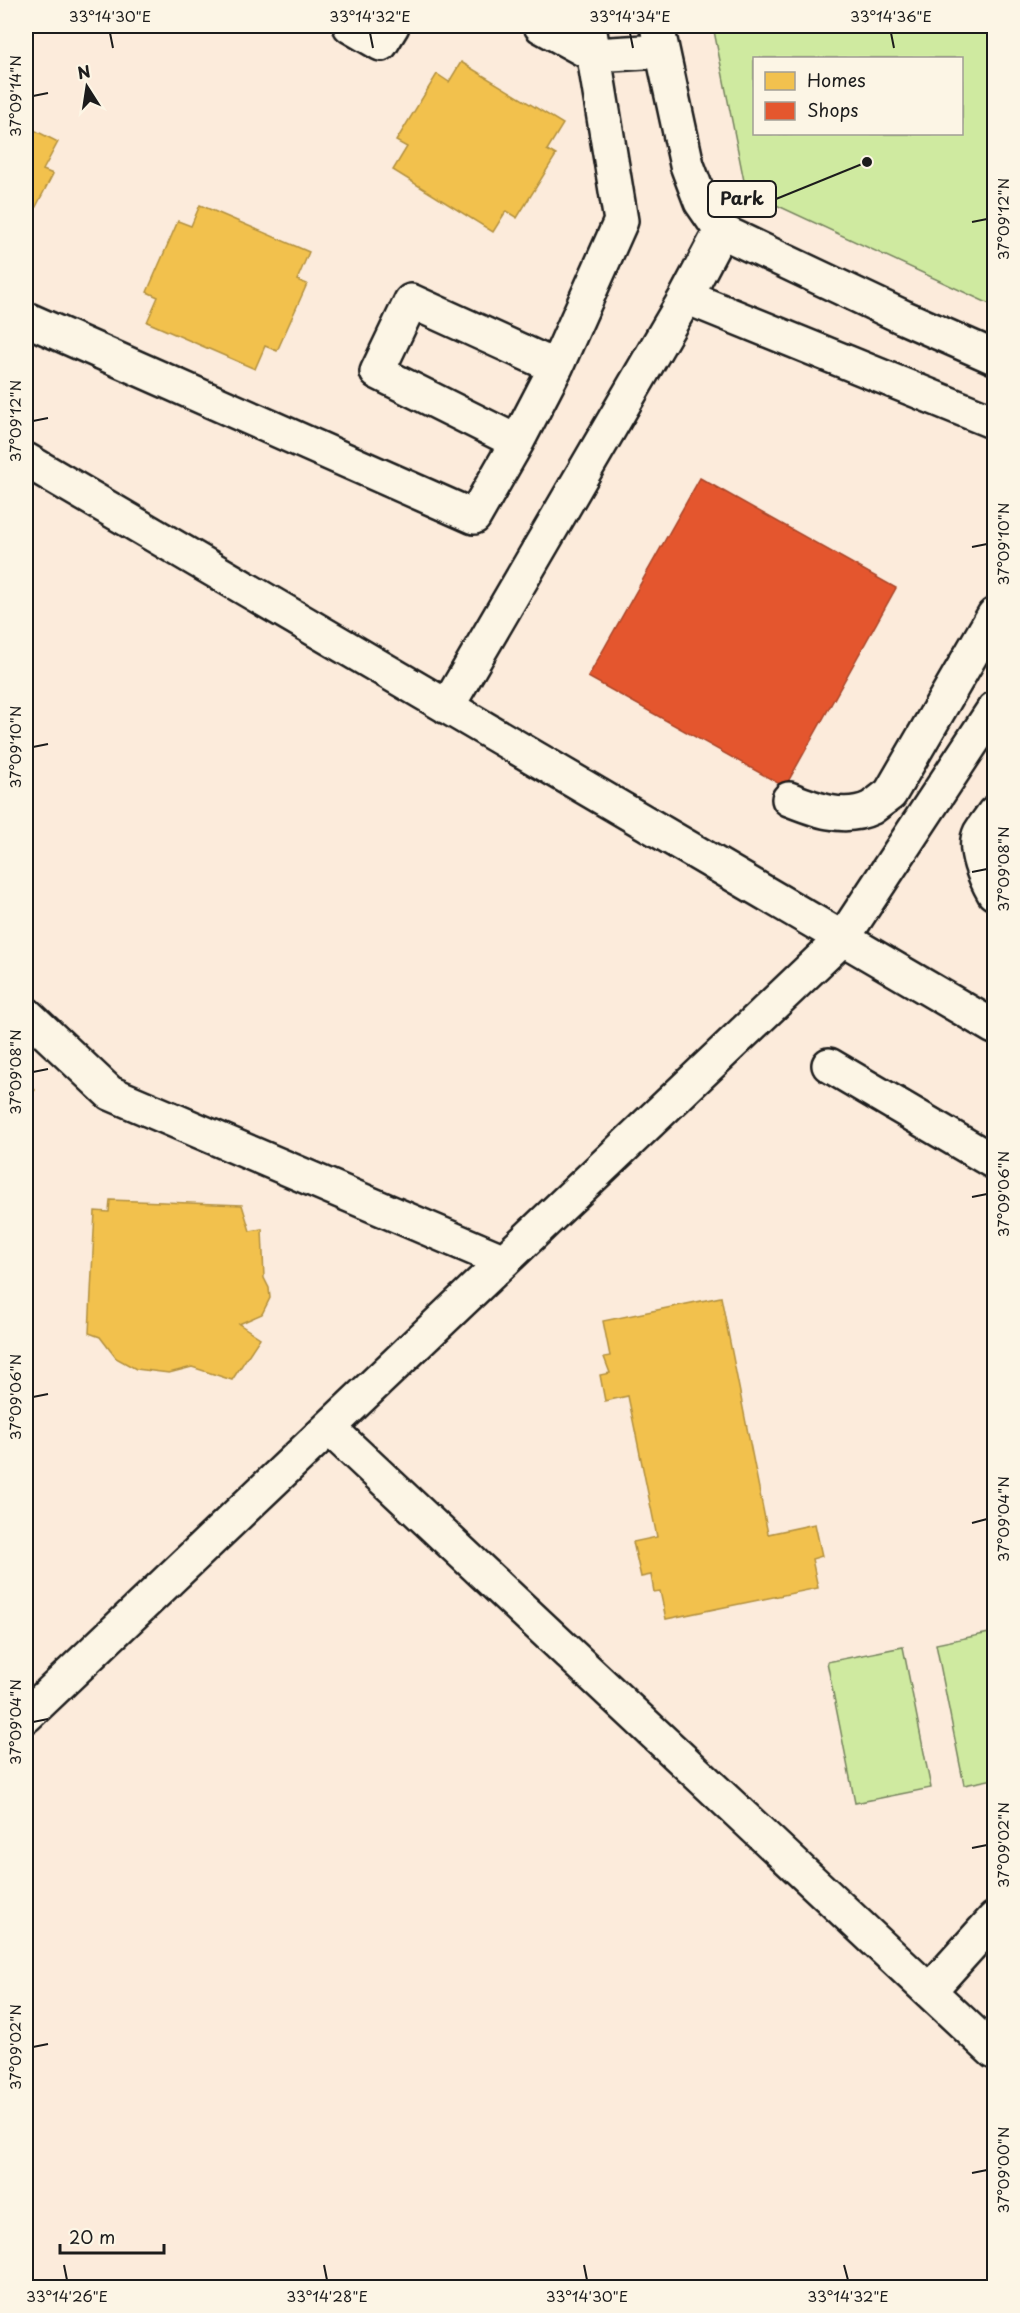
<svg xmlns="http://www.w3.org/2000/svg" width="1020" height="2313" font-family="'Playpen Sans',sans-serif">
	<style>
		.green { fill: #cfeaa0; stroke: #76835e; stroke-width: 1.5; fill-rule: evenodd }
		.homes { fill: #f2c14e; stroke: #b2903f; stroke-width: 1.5 }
		.shops { fill: #e4572e; stroke: #a84529; stroke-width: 1.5 }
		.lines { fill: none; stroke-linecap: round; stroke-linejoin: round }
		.minor-casing { stroke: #1c1c1c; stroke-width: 38 }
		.minor { stroke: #fcf5e5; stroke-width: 33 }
		.ticks { fill: none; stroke: #1c1c1c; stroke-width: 2 }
		.leader { fill: none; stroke: #1c1c1c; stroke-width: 2 }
		.callout-dot { fill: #1c1c1c; stroke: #fcf5e5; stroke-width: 2 }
		.callout { fill: #fcf5e5; stroke: #1c1c1c; stroke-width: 2 }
		.callout-label { font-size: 18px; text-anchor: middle; font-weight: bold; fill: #1c1c1c }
		.neatline { fill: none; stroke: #1c1c1c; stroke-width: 2 }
		.ticks-label { font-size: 15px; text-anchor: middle; fill: #1c1c1c }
	</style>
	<rect width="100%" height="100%" fill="#fcebdb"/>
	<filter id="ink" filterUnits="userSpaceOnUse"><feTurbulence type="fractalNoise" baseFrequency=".0167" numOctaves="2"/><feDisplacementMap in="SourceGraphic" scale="12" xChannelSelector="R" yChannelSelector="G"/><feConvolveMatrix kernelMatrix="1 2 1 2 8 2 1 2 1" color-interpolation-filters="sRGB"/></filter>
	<g filter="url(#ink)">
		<path class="green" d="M 713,26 L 994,26 L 994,306 L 746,191 ZM 754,58 L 962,58 L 962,134 L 754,134 Z
			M 994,1632 L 994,1779 L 964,1785 L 936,1644 Z
			M 903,1647 L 931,1788 L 855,1803 L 827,1662 Z"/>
		<path class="homes" d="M 461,62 L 563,124 L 547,150 L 556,155 L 517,218 L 506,211 L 493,232 L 393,170 L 407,147 L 396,141 L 437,74 L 449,82 Z
			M 26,126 L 58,142 L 43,170 L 53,174 L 26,226 Z
			M 200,205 L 309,252 L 297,280 L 307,284 L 277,351 L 265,346 L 255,369 L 147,322 L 158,297 L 147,292 L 178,221 L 191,226 Z
			M 26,1081 L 35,1090 L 26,1099 Z
			M 110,1200 L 242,1205 L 250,1231 L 262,1229 L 264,1278 L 269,1288 L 270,1298 L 262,1314 L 239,1324 L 260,1338 L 232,1380 L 192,1367 L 169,1373 L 136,1369 L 116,1358 L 100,1337 L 89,1333 L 95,1211 L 109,1212 Z
			M 721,1297 L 768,1534 L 815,1524 L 822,1556 L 812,1559 L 818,1588 L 666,1619 L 660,1591 L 654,1592 L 651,1575 L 641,1577 L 633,1542 L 657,1537 L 628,1396 L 605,1401 L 600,1375 L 610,1373 L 604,1357 L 610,1356 L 603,1321 Z"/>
		<path class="shops" d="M 700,478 L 896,588 L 785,787 L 588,677 Z"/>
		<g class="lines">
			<defs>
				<path id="minor" d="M 350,26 L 381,44 L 392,26
					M 541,26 L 594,55 L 662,51
					M 657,26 L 687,165 L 701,202 L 721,231 L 903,317 L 994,357
					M 686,297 L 994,422
					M 26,319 L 474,517 L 517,442 L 377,372 L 411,301 L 556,367 L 621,221 L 589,26
					M 517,442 L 556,367
					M 26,460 L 994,1027
					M 447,707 L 686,297 L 721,231
					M 789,799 C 814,809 844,821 871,808 C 877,804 884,798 890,794 L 994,615
					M 994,813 C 990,819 984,826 980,833 C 972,849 986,879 994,893
					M 26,1014 L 110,1093 L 504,1261
					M 829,1065 L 994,1162
					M 329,1428 L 994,2052
					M 26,1716 L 843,938 L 994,709
					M 929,1991 L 994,1919"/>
			</defs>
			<use href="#minor" class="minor-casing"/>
			<use href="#minor" class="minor"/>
		</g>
	</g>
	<path class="ticks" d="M 110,33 L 113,48M 370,33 L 373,48M 630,33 L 633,48M 891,33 L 894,48M 33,96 L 48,93M 972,222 L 987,219M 33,421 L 48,418M 972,547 L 987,544M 33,747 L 48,744M 972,872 L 987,869M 33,1072 L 48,1069M 972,1197 L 987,1194M 33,1397 L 48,1394M 972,1523 L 987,1519M 33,1722 L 48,1719M 972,1848 L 987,1845M 33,2047 L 48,2044M 972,2173 L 987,2170M 64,2265 L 67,2280M 324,2265 L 327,2280M 584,2265 L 587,2280M 844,2265 L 848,2280"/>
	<path class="leader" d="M867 162L776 199"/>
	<circle class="callout-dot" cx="867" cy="162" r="6"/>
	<rect class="callout" x="708" y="181" width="68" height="36" rx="6"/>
	<g class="callout-label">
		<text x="742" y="205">Park</text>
	</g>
	<rect width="1020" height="2313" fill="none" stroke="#fcf5e5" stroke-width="66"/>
	<rect x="753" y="57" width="210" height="78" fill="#fcf5e5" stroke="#a29e95" stroke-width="1.5"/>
	<rect x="765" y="72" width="30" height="18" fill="#f2c14e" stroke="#a29e95" stroke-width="1.5"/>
	<text x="807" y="87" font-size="18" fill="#1c1c1c">Homes</text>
	<rect x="765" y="102" width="30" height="18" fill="#e4572e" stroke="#a29e95" stroke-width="1.5"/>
	<text x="807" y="117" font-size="18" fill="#1c1c1c">Shops</text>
	<g transform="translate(87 87) rotate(348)" stroke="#fcf5e5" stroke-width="4.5" paint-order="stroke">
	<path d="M0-4.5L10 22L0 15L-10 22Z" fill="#1c1c1c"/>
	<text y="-9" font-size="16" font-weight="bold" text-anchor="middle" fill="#1c1c1c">N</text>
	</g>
	<path d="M60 2244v9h104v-9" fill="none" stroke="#1c1c1c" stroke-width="3"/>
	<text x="69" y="2244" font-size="18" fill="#1c1c1c" stroke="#fcf5e5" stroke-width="4.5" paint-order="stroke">20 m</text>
	<rect x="33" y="33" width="954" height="2247" class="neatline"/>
	<g class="ticks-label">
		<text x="110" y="22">33°14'30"E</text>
		<text x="370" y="22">33°14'32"E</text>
		<text x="630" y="22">33°14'34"E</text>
		<text x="891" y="22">33°14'36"E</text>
		<text transform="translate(16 96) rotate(-90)" y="5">37°09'14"N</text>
		<text transform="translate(1004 219) rotate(-90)" y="5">37°09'12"N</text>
		<text transform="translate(16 421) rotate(-90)" y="5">37°09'12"N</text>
		<text transform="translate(1004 544) rotate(-90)" y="5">37°09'10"N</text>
		<text transform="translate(16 747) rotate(-90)" y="5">37°09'10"N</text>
		<text transform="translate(1004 869) rotate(-90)" y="5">37°09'08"N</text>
		<text transform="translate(16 1072) rotate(-90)" y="5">37°09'08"N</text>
		<text transform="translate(1004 1194) rotate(-90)" y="5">37°09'06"N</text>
		<text transform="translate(16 1397) rotate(-90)" y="5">37°09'06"N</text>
		<text transform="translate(1004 1519) rotate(-90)" y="5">37°09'04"N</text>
		<text transform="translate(16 1722) rotate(-90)" y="5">37°09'04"N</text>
		<text transform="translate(1004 1845) rotate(-90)" y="5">37°09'02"N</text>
		<text transform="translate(16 2047) rotate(-90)" y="5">37°09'02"N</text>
		<text transform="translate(1004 2170) rotate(-90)" y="5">37°09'00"N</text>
		<text x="67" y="2302">33°14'26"E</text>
		<text x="327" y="2302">33°14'28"E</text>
		<text x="587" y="2302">33°14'30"E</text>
		<text x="848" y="2302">33°14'32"E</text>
	</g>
</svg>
